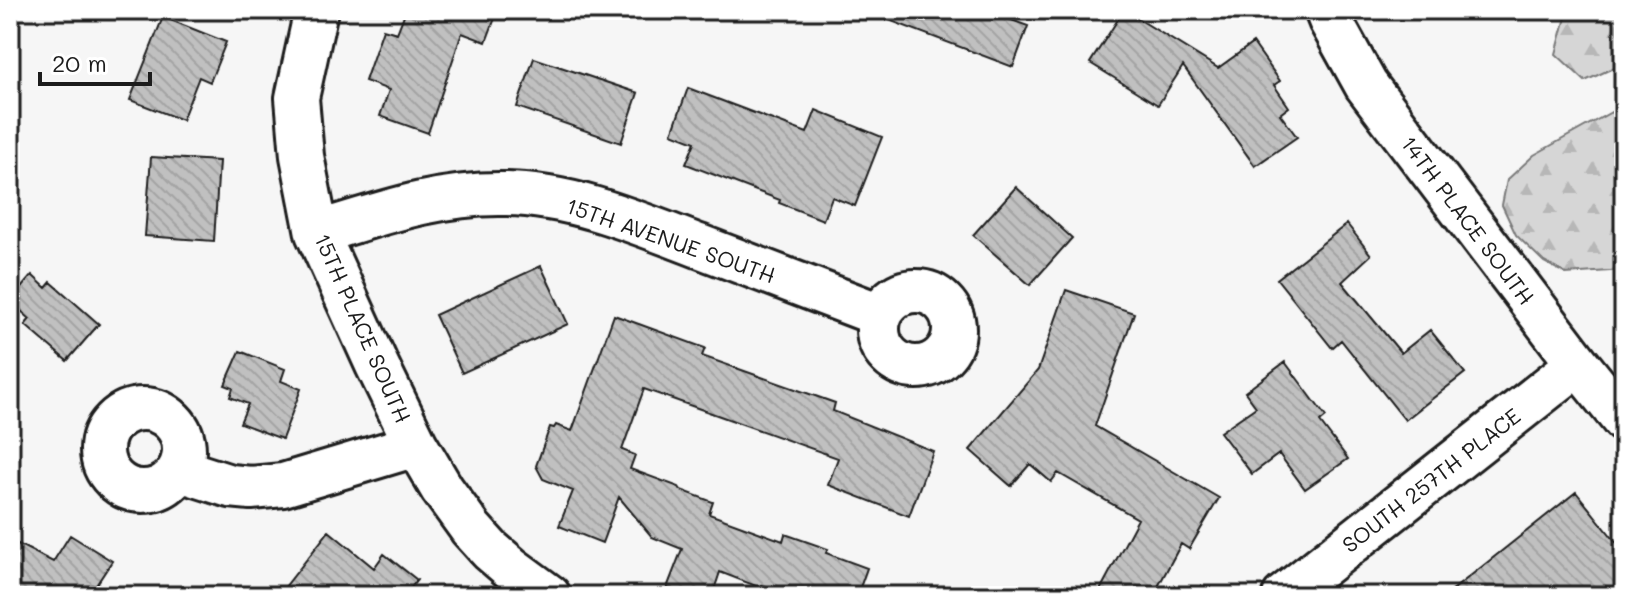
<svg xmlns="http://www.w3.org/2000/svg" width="1634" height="606" font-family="Mali,sans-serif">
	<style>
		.forest { fill: url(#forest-firs); stroke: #797979; stroke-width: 2 }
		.building { fill: url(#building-back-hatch); stroke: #1c1c1c; stroke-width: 2 }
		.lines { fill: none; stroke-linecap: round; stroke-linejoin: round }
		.minor-casing { stroke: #1c1c1c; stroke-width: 48 }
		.minor { stroke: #fff; stroke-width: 42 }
		.labels { text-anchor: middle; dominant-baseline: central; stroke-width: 8; stroke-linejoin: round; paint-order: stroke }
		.street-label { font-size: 22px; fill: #1c1c1c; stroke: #fff }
	</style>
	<defs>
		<pattern id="forest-firs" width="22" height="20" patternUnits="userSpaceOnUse" patternTransform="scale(2)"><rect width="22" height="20" fill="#d6d6d6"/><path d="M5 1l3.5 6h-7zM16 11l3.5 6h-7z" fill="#b7b7b7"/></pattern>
		<pattern id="building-back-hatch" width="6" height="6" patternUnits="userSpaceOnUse" patternTransform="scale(2)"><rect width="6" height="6" fill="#c0c0c0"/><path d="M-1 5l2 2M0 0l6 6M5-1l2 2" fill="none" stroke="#a4a4a4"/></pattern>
	</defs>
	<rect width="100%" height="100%" fill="#f6f6f6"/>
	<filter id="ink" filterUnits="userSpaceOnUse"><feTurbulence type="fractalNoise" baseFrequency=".0125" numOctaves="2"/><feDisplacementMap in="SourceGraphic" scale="16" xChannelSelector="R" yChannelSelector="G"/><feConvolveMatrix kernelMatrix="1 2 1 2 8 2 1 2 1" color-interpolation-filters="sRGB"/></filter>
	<g filter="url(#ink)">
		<path class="forest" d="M 1568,10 L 1624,10 L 1624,63 L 1585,81 L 1556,54 Z
			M 1624,105 L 1624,270 L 1566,274 L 1544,262 L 1516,235 L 1502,205 L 1507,180 L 1534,155 Z"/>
		<path class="building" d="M 406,10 L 498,10 L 486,42 L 462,33 L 428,133 L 380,116 L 389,90 L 365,81 L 383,29 L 397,33 Z
			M 871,10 L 984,10 L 1028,26 L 1013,67 L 870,13 Z
			M 1124,10 L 1218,68 L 1253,43 L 1280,81 L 1274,85 L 1289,107 L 1280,114 L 1297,137 L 1255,166 L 1183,66 L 1158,105 L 1090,63 Z
			M 163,17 L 226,42 L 210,82 L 199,77 L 182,120 L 130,100 Z
			M 534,58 L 638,93 L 621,143 L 517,107 Z
			M 688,88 L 807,133 L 816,110 L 882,137 L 855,206 L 832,197 L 823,220 L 779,203 L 780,200 L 686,164 L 695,142 L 672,133 Z
			M 151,157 L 219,161 L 214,241 L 145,236 Z
			M 1016,187 L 1072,238 L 1030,285 L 973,235 Z
			M 1347,224 L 1371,255 L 1342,282 L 1401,353 L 1430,330 L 1465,373 L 1405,420 L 1341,340 L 1332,348 L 1277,279 Z
			M 541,266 L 568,324 L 462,373 L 435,315 Z
			M 32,275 L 46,288 L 51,282 L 99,324 L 67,361 L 25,325 L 30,319 L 10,301 Z
			M 1066,290 L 1134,313 L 1095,426 L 1219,498 L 1189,549 L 1181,544 L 1153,596 L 1097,596 L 1138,519 L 1058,473 L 1051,482 L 1030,464 L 1011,486 L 970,450 L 1038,370 Z
			M 614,315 L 705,348 L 702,356 L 835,403 L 833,411 L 933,451 L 909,516 L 828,485 L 838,458 L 644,389 L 622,450 L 635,455 L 630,469 L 679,487 L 681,490 L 713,502 L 709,514 L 783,541 L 785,534 L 828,549 L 826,553 L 867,568 L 857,596 L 790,596 L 762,585 L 761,588 L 720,572 L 712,596 L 689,596 L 667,588 L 682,549 L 652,537 L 619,497 L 602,543 L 559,526 L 573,491 L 543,479 L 536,466 L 550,427 L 554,428 L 556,425 L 572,431 Z
			M 240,351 L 285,369 L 281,381 L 301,389 L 282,439 L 240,423 L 248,404 L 230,397 L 233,388 L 225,385 Z
			M 1285,362 L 1326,417 L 1320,422 L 1348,459 L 1305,489 L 1279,454 L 1252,474 L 1220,432 L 1256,407 L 1245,392 Z
			M 1576,492 L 1624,552 L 1624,596 L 1445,596 Z
			M 329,531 L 374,568 L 384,554 L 417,580 L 406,594 L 408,596 L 278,596 Z
			M 70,535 L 112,561 L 89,596 L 10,596 L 10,540 L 53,562 Z"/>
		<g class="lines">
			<defs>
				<path id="minor" d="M 316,10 L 297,98 L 302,156 L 317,233 L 377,365 L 416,445 L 442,489 L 471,529 L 490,550 L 511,568 L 549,596
					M 1326,10 L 1330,20 L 1366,85 L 1578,364 L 1624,421
					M 317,233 C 379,214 441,192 507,194 C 573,195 638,223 699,246 C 759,269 820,292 880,315
					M878 329a38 38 0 1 1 76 0a38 38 0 1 1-76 0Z
					M102 450a41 41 0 1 1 82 0a41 41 0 1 1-82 0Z
					M 180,470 L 230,486 L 251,488 L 283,485 L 416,445
					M 1284,596 L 1578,364"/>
			</defs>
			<use href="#minor" class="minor-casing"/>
			<use href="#minor" class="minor"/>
		</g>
	</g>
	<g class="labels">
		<g class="street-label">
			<text transform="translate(1468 220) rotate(53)">14TH PLACE SOUTH</text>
			<text transform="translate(671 240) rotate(19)">15TH AVENUE SOUTH</text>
			<text transform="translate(363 328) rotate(66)">15TH PLACE SOUTH</text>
			<text transform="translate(1431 480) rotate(-38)">SOUTH 257TH PLACE</text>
		</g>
	</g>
	<rect width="1634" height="606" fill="none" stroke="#fff" stroke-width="40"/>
	<rect x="20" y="20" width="1594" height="566" fill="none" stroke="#1c1c1c" stroke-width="3" filter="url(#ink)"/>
	<path d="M40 72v12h110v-12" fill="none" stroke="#1c1c1c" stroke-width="4"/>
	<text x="52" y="72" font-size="24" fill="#1c1c1c" stroke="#ffffff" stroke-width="6" paint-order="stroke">20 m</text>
</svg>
